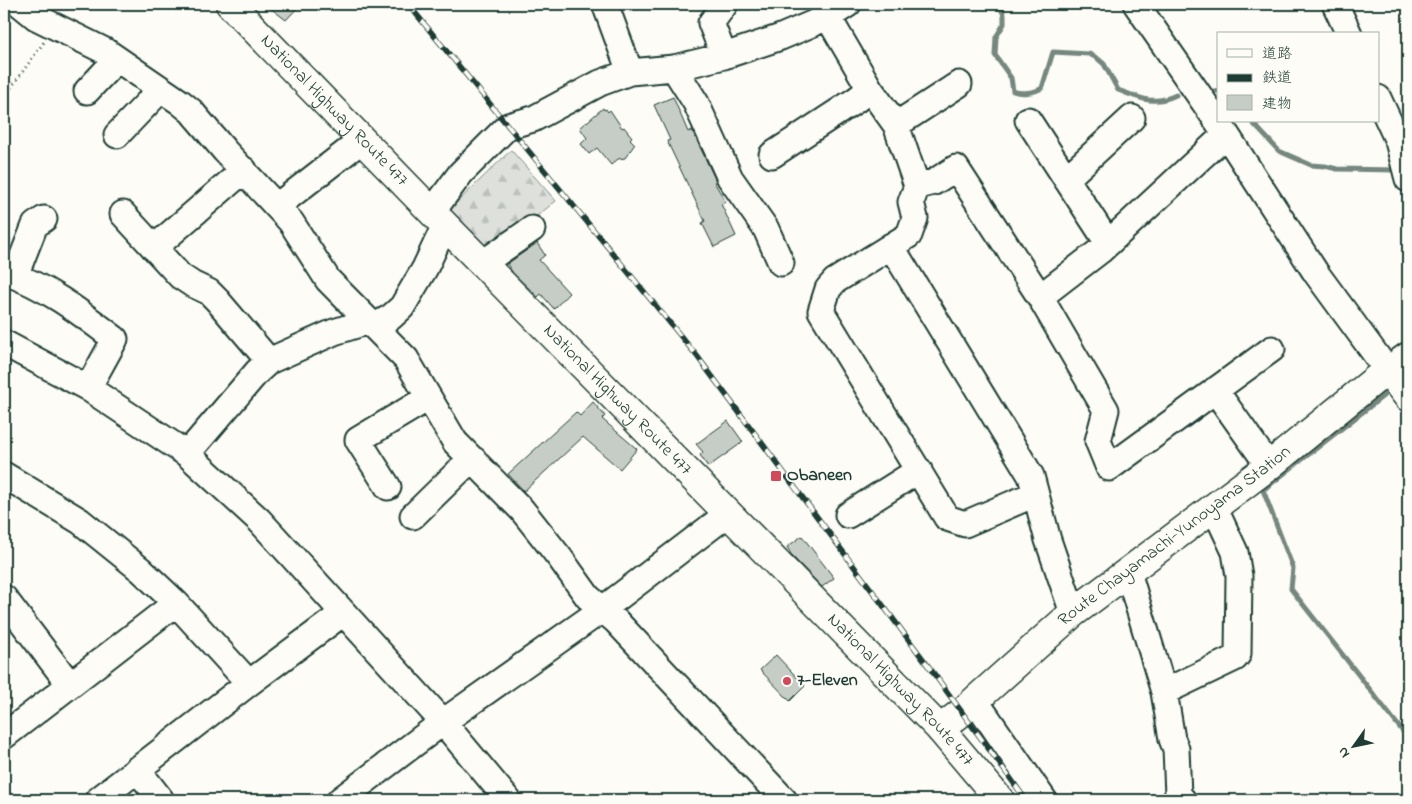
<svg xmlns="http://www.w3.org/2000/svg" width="1412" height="804" font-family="'Indie Flower','Klee One',sans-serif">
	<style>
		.forest { fill: url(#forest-firs); stroke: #7e8e88 }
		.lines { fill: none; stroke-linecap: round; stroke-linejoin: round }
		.stream { stroke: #75877f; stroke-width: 5 }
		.building { fill: #c6cdc7; stroke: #1f3d34 }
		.minor-casing { stroke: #1f3d34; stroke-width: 29 }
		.major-casing { stroke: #1f3d34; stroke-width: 31 }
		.highway-casing { stroke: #1f3d34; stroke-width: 31 }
		.path { stroke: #1f3d34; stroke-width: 3; stroke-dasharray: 1 4; stroke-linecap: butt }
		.minor { stroke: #fdfcf7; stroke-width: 25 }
		.major { stroke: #fdfcf7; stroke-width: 28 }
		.highway { stroke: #fdfcf7; stroke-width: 28 }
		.rail-casing { stroke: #1f3d34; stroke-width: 5.5 }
		.rail { stroke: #fdfcf7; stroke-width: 4; stroke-dasharray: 11; stroke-linecap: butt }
		.poi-dot { fill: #d1495b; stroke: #fdfcf7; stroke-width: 2 }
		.labels { text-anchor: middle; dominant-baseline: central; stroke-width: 4; stroke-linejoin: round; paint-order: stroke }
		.street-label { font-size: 18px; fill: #1f3d34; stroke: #fdfcf7 }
		.poi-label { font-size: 18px; font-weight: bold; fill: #1f3d34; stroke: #fdfcf7; text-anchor: start }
	</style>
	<defs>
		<pattern id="forest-firs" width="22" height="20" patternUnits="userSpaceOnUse" patternTransform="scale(1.25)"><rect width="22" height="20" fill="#dde0db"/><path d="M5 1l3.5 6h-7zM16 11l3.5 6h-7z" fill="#bdc1bd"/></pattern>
	</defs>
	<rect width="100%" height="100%" fill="#fdfcf7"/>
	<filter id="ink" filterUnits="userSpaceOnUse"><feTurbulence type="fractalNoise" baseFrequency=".02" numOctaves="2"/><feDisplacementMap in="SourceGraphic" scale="10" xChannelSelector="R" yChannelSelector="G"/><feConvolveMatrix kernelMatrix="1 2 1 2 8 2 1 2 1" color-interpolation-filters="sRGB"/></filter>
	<g filter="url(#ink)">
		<path class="forest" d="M 511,150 L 556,201 L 487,255 L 446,213 Z"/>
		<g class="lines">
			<path class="stream" d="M 999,4 L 1004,15 L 1004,24 L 996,37 L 995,55 L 1011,78 L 1013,91 C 1021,94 1034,93 1042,88 L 1053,52 L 1089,54 L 1097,58 L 1104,64 L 1118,90 C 1140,98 1153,106 1176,95
				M 1214,91 L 1218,91
				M 1251,121 L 1279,151 L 1311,165 L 1325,166 L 1337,169 L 1398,170
				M 1392,389 L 1263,490 L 1293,568 L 1291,589 L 1408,738"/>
		</g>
		<path class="building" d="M 265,4 L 301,4 L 286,20 Z
			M 673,97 L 688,132 L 692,130 L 716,181 L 714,182 L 726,202 L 721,204 L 736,236 L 714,247 L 702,223 L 705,221 L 667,141 L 670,140 L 654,105 Z
			M 603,108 L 604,110 L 606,109 L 608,112 L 610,110 L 622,128 L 624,127 L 632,137 L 630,139 L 635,144 L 625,158 L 618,159 L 611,165 L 597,148 L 589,154 L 581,144 L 587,138 L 580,128 Z
			M 537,243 L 545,255 L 539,260 L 569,293 L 554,309 L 541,294 L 538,297 L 513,273 L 507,264 Z
			M 593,402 L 605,416 L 602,419 L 637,449 L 620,469 L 583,437 L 524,491 L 508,474 L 576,412 L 580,416 Z
			M 728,421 L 743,442 L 708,467 L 700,455 L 703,452 L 696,444 Z
			M 802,536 L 834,578 L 822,587 L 792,556 L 787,547 Z
			M 776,655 L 805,686 L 790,701 L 760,670 Z"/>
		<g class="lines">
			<defs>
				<path id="minor" d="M 20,4 L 36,17 L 107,52 L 180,102 L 191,111 L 225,151 L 291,222 L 328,280 L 406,359 L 455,442 L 522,510 L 560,558 L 588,597 L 616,621 L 784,800
					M 605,4 L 630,72
					M 1136,4 L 1226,134 L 1316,273 L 1387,370 L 1408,355
					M 1335,4 L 1349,34
					M 828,17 L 870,89 L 896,125 L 917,186
					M 724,56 L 711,23 L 725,4
					M 674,68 L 696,103 L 730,178 L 766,229 L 781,263
					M 87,91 L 117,59
					M 1378,98 L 1398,141 L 1408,179
					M 1028,120 L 1108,243
					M 896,125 L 959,84
					M 117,135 L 161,89
					M 772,155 L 856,100 L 870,89
					M 1066,179 L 1132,118
					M 277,206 L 362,140
					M 432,212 L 461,173 L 508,126 L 533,119 L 600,83 L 630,72 L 674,68 L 724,56 L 781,37 L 828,17 L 848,4
					M 123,214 L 180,276 L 192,284 L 209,292 L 217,300 L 269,361
					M 891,246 L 1031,476 L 1048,540 L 1073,613
					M 154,248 L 244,170
					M 483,263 L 532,229
					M 4,272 C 45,285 81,313 115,339 L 88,388
					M 15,276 L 35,225 L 44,219
					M 1040,297 L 1101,250 L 1226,134
					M 375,326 L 391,317 L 402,307 L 425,268 L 445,225
					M 4,343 L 88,388 L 187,454 L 259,520 L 443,722 L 508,800
					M 1215,390 L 1269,466
					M 187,454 L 257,372 L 269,361 L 334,332 L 369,321
					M 4,475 L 80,521 L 141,570 L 176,603 L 4,736
					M 388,487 L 358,440 L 428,398
					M 1035,494 L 965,524 L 947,518 L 821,311 L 828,289 L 835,281 L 909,235 L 915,218 L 911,202 L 917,186 L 934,182 L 956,168 L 1040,297 L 1106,410 L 1098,441 L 1109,468 L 1272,349
					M 848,515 L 919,470
					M 413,516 L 462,468 L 474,460
					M 1128,572 L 1164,692 L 1172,739 L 1176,749 L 1178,795 L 1183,800
					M 4,598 L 70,685
					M 176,603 L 249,683
					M 1164,692 L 1235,658 L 1238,654 L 1239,576 L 1235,552 L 1214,507
					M 975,700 L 1044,800
					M 137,769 L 161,800
					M 98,800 L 249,683 L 343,613
					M 340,800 L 443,722 L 603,609 L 729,513"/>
				<g id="major">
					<path id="s1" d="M 940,729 L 962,712 L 1073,613 L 1269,466 L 1387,370 L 1408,397"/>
				</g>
				<g id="highway">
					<path id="s2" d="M 230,4 L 432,212 L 940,729 L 1000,800"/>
				</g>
			</defs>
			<use href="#minor" class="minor-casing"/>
			<use href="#major" class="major-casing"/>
			<use href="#highway" class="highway-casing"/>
			<path class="path" d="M 4,95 L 8,92 L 44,42"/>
			<use href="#minor" class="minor"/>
			<use href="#major" class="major"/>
			<use href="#highway" class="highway"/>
			<defs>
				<path id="rail" d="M 408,4 L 697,356 L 929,667 L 1026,800"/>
			</defs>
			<use href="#rail" class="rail-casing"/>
			<use href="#rail" class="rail"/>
		</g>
	</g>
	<g class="poi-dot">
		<rect x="770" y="470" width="12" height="12" rx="2.5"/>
		<circle cx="787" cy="681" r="5"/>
	</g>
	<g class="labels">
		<g class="street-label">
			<text stroke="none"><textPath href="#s2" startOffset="149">National Highway Route 477</textPath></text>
			<text stroke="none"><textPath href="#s2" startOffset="554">National Highway Route 477</textPath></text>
			<text stroke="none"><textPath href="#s1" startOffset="304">Route Chayamachi-Yunoyama Station</textPath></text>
			<text stroke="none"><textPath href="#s2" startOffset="959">National Highway Route 477</textPath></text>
		</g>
		<g class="poi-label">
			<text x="787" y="476">Obaneen</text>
			<text x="797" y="681">7-Eleven</text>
		</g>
	</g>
	<rect width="1412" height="804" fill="none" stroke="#fdfcf7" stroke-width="20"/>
	<rect x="10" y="10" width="1392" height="784" fill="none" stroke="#1f3d34" stroke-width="2" filter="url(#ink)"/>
	<rect x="1217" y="32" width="162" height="90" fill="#fdfcf7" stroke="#a4b0a9"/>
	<rect x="1227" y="49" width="25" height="8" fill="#fdfcf7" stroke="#a4b0a9"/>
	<text x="1262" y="58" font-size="15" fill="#1f3d34">道路</text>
	<rect x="1227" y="74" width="25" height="8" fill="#1f3d34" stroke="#a4b0a9"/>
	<text x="1262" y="82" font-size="15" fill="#1f3d34">鉄道</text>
	<rect x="1227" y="95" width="25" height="15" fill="#c6cdc7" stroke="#a4b0a9"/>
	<text x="1262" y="108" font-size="15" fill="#1f3d34">建物</text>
	<g transform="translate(1354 746) rotate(237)" stroke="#fdfcf7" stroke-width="4" paint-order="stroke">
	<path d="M0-4L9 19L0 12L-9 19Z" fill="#1f3d34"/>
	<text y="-8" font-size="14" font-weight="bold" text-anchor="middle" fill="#1f3d34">N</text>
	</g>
</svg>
